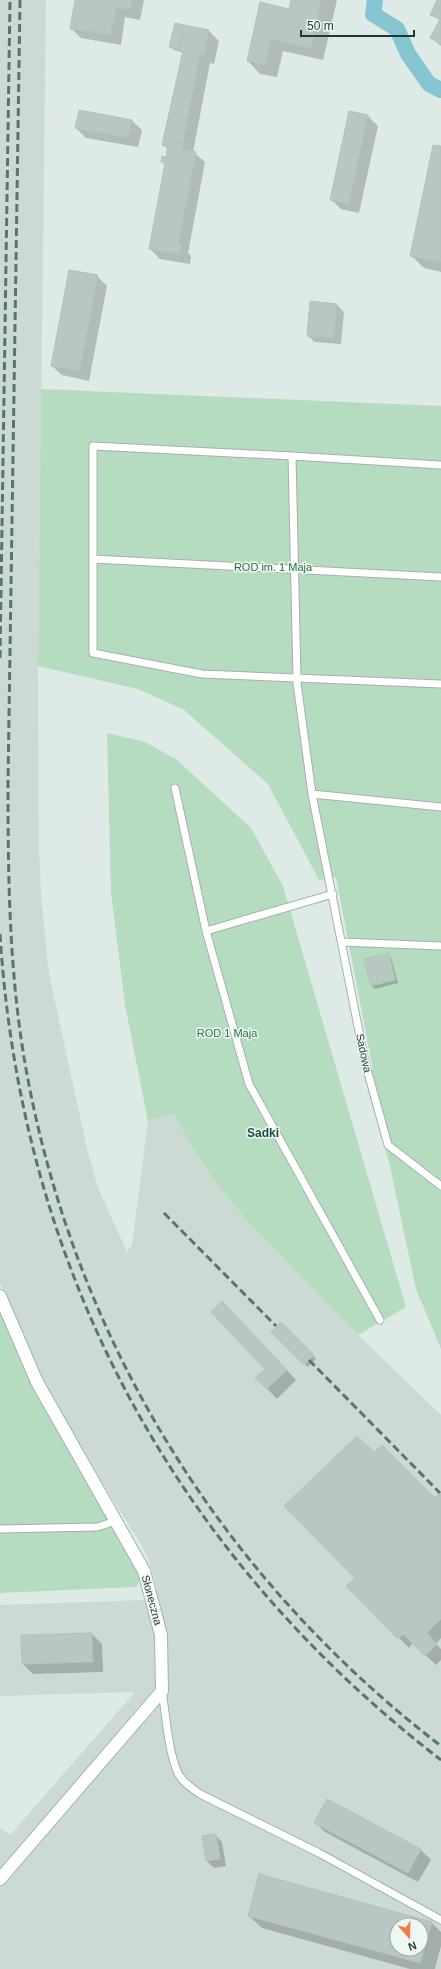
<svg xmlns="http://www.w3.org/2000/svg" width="441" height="1969" font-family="Helvetica,sans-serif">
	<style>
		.built { fill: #ccdad4; fill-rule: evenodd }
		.green { fill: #b6dcc0 }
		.shadow { fill: #0003; fill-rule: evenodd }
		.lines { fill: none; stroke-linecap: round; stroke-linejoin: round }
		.canal { stroke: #84c5d1; stroke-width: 16 }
		.building { fill: #b6c8c0; stroke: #b1c3bc; fill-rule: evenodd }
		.lane-casing { stroke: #a1b2ac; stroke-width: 9 }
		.street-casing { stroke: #a1b2ac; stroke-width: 14 }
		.lane { stroke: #fff; stroke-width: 7 }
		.street { stroke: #fff; stroke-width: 12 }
		.rail { stroke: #59766e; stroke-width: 3; stroke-dasharray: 8 4; stroke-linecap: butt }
		.labels { text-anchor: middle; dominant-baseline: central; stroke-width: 3; stroke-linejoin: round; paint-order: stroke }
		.park-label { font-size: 11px; fill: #297144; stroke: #eef7f2 }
		.street-label { font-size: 11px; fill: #1f3a32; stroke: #eef7f2 }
		.neighbourhood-label { font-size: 12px; font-weight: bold; fill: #1b4c40; stroke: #eef7f2 }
	</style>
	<rect width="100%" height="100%" fill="#deeae5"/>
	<path class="built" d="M 0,0 L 46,0 L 38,666 L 39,850 L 41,895 L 49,974 L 88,1153 L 98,1188 L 127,1252 L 132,1245 L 148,1121 L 174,1114 L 190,1144 L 215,1182 L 248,1222 L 358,1335 L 441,1415 L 441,1969 L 0,1969 L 0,1828 L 10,1835 L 135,1692 L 0,1696 L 0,1605 L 145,1600 L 157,1588 L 148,1558 L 141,1544 L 114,1502 L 45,1385 L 0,1283 ZM 397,1925 L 421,1925 L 421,1949 L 397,1949 Z"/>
	<path class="green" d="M 41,389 L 441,406 L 441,1349 L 416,1289 L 389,1162 L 363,1072 L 373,1070 L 336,877 L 319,880 L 268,784 L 184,710 L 138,689 L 38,666 Z
		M 107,733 L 145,742 L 177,760 L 251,828 L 283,886 L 406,1307 L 358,1335 L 248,1222 L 215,1182 L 190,1144 L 174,1114 L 148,1121 L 125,1005 L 111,893 Z
		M 0,1309 L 142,1577 L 136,1587 L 0,1593 Z"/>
	<path class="shadow" d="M 76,0 L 144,0 L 140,20 L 125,17 L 121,45 L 81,38 L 71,28 Z
		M 292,0 L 337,0 L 323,60 L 283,51 L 277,77 L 260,74 L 248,61 L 290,10 Z
		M 439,0 L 441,0 L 441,46 L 431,38 L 440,20 L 432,15 Z
		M 175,24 L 209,31 L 219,41 L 214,64 L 210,63 L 193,152 L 205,162 L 188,253 L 191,256 L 190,264 L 160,259 L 150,249 L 166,165 L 162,161 L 167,158 L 169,150 L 163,145 L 184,53 L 174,50 L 171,47 Z
		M 368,116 L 378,126 L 359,213 L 341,209 L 331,199 Z
		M 132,121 L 142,130 L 138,147 L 86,138 L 76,128 Z
		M 441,147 L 441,272 L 424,268 L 411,255 Z
		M 97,276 L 107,286 L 89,381 L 62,375 L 52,366 Z
		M 337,305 L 344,312 L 341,344 L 314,342 L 308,335 Z
		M 388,954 L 391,957 L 398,983 L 375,989 L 372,986 L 365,960 Z
		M 232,1312 L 296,1380 L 277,1399 L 257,1378 L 266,1369 Z
		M 281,1323 L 316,1359 L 308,1367 L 272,1332 Z
		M 374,1454 L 435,1499 L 441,1493 L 441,1638 L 436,1644 L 441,1649 L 441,1660 L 436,1665 L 413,1643 L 409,1648 L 347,1586 L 356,1578 Z
		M 92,1634 L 102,1644 L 103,1672 L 33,1674 L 23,1664 L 22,1636 Z
		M 327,1800 L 421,1850 L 431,1860 L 418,1882 L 325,1832 L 315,1822 Z
		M 215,1835 L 222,1842 L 226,1866 L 214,1868 L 207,1861 L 203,1837 Z
		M 249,1916 L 431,1922 L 441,1932 L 441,1946 L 435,1969 L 410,1969 L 262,1928 ZM 397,1925 L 421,1925 L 421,1949 L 397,1949 Z"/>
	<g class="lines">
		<path class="canal" d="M 375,0 L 373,14 L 397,29 L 408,54 L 429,84 L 441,90"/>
	</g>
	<path class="building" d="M 75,0 L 132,0 L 131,10 L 116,8 L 111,35 L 70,29 Z
		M 291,0 L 321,0 L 311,48 L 270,39 L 265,65 L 247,61 L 260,2 L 289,9 Z
		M 437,0 L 441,0 L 441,19 L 430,15 Z
		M 440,19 L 441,19 L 441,44 L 430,38 Z
		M 175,23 L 184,25 L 179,50 L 169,47 Z
		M 184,25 L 209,30 L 204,55 L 200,54 L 182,149 L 196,152 L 194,163 L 166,157 L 168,146 L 162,145 L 183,51 L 179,50 Z
		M 79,110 L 132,120 L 128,138 L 75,128 Z
		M 349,111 L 368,115 L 349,204 L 330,200 Z
		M 433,145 L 441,146 L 441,262 L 410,256 Z
		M 162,156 L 194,163 L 178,245 L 182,245 L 180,254 L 149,249 L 165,163 L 161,162 Z
		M 69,270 L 98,275 L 80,371 L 51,366 Z
		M 310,301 L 337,304 L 334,338 L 307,336 Z
		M 389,953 L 395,980 L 371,986 L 364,959 Z
		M 222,1301 L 287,1370 L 267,1389 L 255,1378 L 265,1369 L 211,1312 Z
		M 281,1322 L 314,1355 L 304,1365 L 271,1332 Z
		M 357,1436 L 374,1452 L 382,1445 L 435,1498 L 441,1492 L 441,1619 L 427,1633 L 437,1644 L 425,1656 L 403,1634 L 398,1639 L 346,1586 L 355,1578 L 284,1506 Z
		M 92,1633 L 93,1662 L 22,1664 L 21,1635 Z
		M 327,1799 L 421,1849 L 408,1873 L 314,1823 Z
		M 216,1834 L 220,1859 L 206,1861 L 202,1836 Z
		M 259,1874 L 432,1922 L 420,1963 L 248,1916 ZM 397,1925 L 421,1925 L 421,1949 L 397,1949 Z"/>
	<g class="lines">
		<defs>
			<path id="lane" d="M 292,456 L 441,465
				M 93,559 L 441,577
				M 441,684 L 202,674 L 93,653 L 93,446 L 292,456 L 297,678 L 297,683 L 312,794 L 365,1062 L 388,1145 L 441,1186
				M 175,788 L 206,931 L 249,1084 L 380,1320
				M 312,794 L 441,807
				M 206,931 L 333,894
				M 342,942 L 441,946
				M 0,1529 L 97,1527 L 116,1521
				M 162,1691 C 166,1714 168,1752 178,1773 C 182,1782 192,1788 200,1794 L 319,1853 L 441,1920"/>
			<path id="street" d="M 0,1296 L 37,1382 L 144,1571 L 161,1635 L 162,1691 L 0,1879"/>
		</defs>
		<use href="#lane" class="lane-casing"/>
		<use href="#street" class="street-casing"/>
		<use href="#lane" class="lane"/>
		<use href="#street" class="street"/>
		<path class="rail" d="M 20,0 L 8,782 C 8,878 9,974 26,1069 C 75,1341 222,1578 441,1746
			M 0,658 L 10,0
			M 0,934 C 21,1270 175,1555 441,1760
			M 164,1213 L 276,1326
			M 309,1360 L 440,1493"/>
	</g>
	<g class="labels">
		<g class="park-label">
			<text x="273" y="567">ROD im. 1 Maja</text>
			<text x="227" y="1033">ROD 1 Maja</text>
		</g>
		<g class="street-label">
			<text transform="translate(364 1053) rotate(78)">Sadowa</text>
			<text transform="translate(152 1600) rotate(75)">Słoneczna</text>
		</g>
		<g class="neighbourhood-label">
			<text x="263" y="1133">Sadki</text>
		</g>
	</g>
	<g transform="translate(409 1937) rotate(160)"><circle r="19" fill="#eef7f2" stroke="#9baba5"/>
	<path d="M0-3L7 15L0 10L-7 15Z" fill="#f47952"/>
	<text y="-6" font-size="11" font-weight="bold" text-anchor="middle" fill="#1f3a32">N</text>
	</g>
	<path d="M301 30v6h113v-6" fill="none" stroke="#1f3a32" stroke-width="2"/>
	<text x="307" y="30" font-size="12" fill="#1f3a32" stroke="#eef7f2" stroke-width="3" paint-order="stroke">50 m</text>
</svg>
